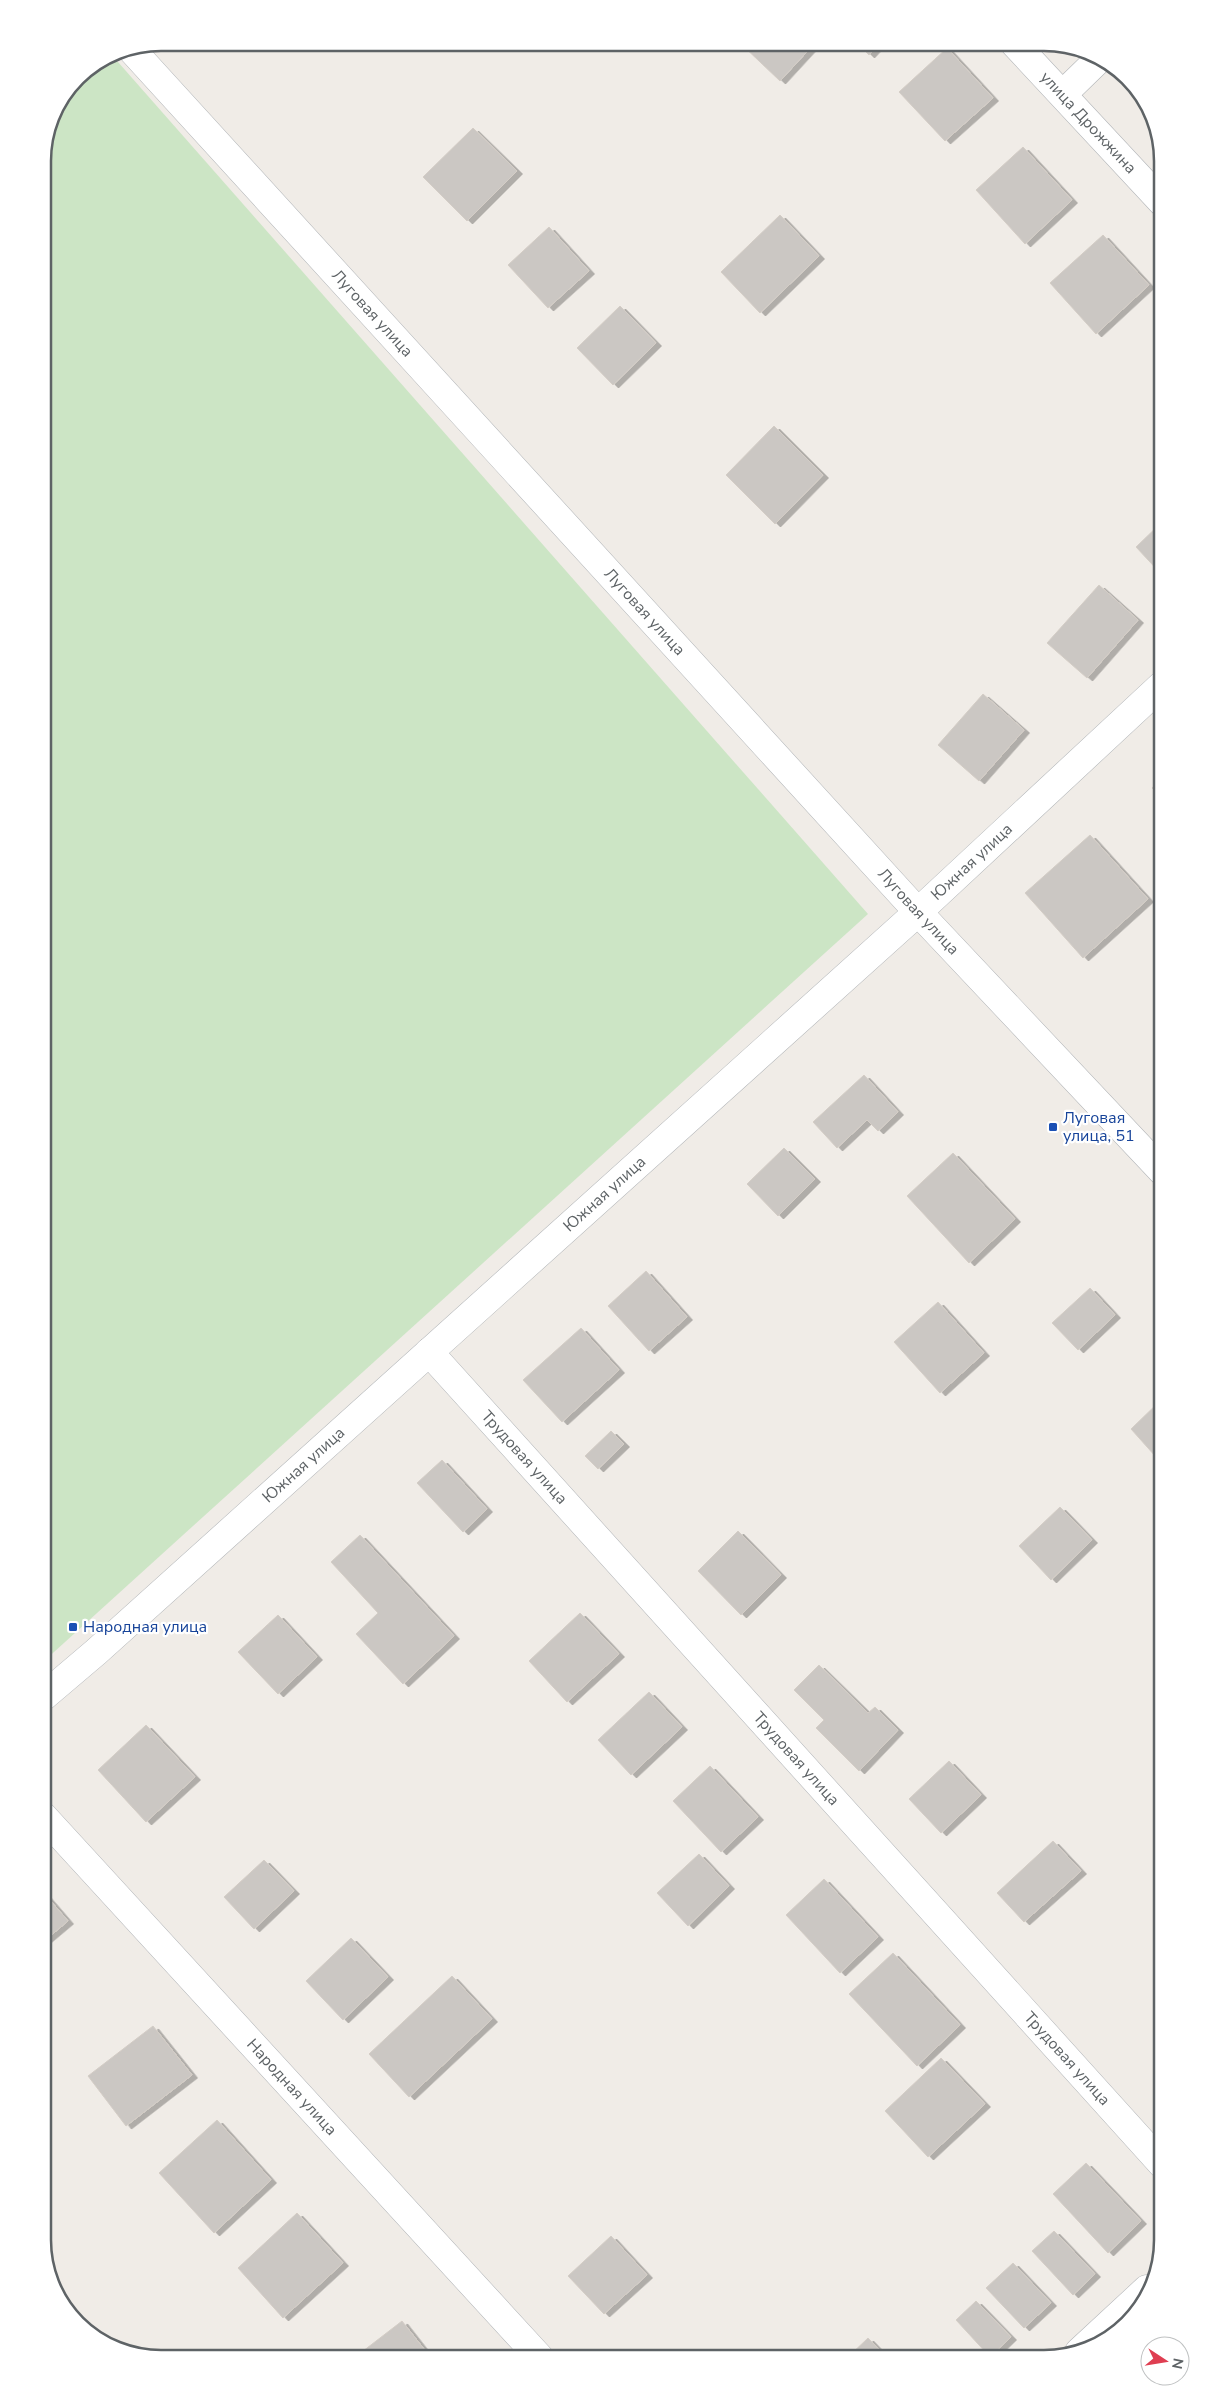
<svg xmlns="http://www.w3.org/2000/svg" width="1205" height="2401" font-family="'Nunito Sans',sans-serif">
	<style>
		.green { fill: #cce5c5 }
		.building { fill: #cbc7c3; stroke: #d4cdc6; filter: url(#shadow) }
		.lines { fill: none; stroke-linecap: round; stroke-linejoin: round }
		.minor-casing { stroke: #b2b5b8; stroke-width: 29 }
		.tertiary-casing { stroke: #b2b5b8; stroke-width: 29 }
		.minor { stroke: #fff; stroke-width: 28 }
		.tertiary { stroke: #fff; stroke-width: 28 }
		.transit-dot { fill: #1a4fb4; stroke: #fff; stroke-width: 2 }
		.labels { text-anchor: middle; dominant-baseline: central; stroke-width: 4.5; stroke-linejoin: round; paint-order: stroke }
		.street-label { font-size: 16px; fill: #5e6366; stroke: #fff }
		.transit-label { font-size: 16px; fill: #164399; stroke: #fff; text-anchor: start }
		.rim { fill: none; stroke: #5e6366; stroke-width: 2.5 }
	</style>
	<defs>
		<filter id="shadow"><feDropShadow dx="5.5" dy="3" stdDeviation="0" flood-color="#0004"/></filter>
	</defs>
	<rect width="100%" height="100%" fill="#f0ece7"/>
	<path class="green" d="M 100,62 L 118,62 L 868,914 L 43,1662 L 43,154 L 52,116 L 78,77 Z"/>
	<path class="building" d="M 740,43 L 815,43 L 780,81 Z
		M 857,43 L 880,43 L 869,55 Z
		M 947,48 L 993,98 L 945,141 L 899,92 Z
		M 473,128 L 517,171 L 467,221 L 423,177 Z
		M 1023,147 L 1072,200 L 1025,244 L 976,190 Z
		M 780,215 L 819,256 L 760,313 L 721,272 Z
		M 549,227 L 589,271 L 548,308 L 508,265 Z
		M 1103,235 L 1149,285 L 1096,334 L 1050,283 Z
		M 620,306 L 656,343 L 613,385 L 577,348 Z
		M 774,426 L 823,475 L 775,524 L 726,475 Z
		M 1162,522 L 1162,575 L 1136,547 Z
		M 1099,585 L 1138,620 L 1087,678 L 1047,643 Z
		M 983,694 L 1024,730 L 979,781 L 938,745 Z
		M 1162,777 L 1162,797 L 1152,788 Z
		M 1090,835 L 1148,899 L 1083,958 L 1025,893 Z
		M 864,1075 L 898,1112 L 878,1131 L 867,1120 L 837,1148 L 813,1122 Z
		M 784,1148 L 815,1179 L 778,1216 L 747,1184 Z
		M 953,1153 L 1015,1219 L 969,1263 L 907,1196 Z
		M 646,1271 L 687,1317 L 649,1351 L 608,1306 Z
		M 1090,1288 L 1115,1315 L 1078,1350 L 1052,1323 Z
		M 938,1302 L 984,1353 L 940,1393 L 894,1342 Z
		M 581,1328 L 619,1370 L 562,1422 L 523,1380 Z
		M 1162,1399 L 1162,1451 L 1156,1457 L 1131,1429 Z
		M 611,1431 L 624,1444 L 598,1469 L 585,1456 Z
		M 442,1460 L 487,1509 L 463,1532 L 417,1483 Z
		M 1060,1507 L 1092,1540 L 1051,1580 L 1019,1546 Z
		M 738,1531 L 781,1575 L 741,1615 L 698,1571 Z
		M 360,1535 L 454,1636 L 403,1684 L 356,1634 L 378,1613 L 331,1562 Z
		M 580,1613 L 619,1654 L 567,1702 L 529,1661 Z
		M 278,1615 L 317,1657 L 278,1694 L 238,1652 Z
		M 819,1665 L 868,1713 L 875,1707 L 898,1730 L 859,1771 L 816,1728 L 824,1720 L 794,1690 Z
		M 649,1692 L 682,1727 L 631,1775 L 598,1740 Z
		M 146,1725 L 195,1777 L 146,1822 L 98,1770 Z
		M 949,1761 L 981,1795 L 941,1833 L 909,1799 Z
		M 710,1766 L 758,1817 L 721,1852 L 673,1801 Z
		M 1053,1841 L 1081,1871 L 1024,1922 L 997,1893 Z
		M 699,1854 L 729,1886 L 688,1926 L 657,1893 Z
		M 264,1860 L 294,1891 L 254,1929 L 224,1897 Z
		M 824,1879 L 878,1937 L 840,1973 L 786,1915 Z
		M 43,1892 L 68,1921 L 43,1942 Z
		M 351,1938 L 388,1977 L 343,2020 L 306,1981 Z
		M 893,1953 L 960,2025 L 917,2066 L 849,1994 Z
		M 452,1976 L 492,2019 L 409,2097 L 369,2054 Z
		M 153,2026 L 192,2075 L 126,2126 L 88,2076 Z
		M 941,2058 L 985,2104 L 928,2157 L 885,2111 Z
		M 217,2120 L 271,2180 L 214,2233 L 159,2173 Z
		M 1086,2163 L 1141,2221 L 1108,2253 L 1053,2194 Z
		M 297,2213 L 343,2263 L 283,2318 L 238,2268 Z
		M 1054,2231 L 1095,2274 L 1073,2295 L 1032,2251 Z
		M 611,2236 L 647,2275 L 604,2314 L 568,2276 Z
		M 1013,2263 L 1051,2303 L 1024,2328 L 986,2288 Z
		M 976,2301 L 1011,2337 L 990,2357 L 956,2320 Z
		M 402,2321 L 431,2358 L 354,2358 Z
		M 868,2338 L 887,2358 L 847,2358 Z"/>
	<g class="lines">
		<defs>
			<g id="minor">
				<path id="s1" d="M 1014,43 L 1162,202"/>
				<path d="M 1063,94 L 1098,60"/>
				<path id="s2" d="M 429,1352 L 1162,2164"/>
				<path id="s3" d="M 43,1697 L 96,1652 L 918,912 L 1162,685"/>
				<path id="s4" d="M 43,1816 L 540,2358"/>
				<path d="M 1079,2352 L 1147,2289"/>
			</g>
			<g id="tertiary">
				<path id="s5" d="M 131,49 L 918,912 L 1162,1171"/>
			</g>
		</defs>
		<use href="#minor" class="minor-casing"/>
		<use href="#tertiary" class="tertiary-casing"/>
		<use href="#minor" class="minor"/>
		<use href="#tertiary" class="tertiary"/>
	</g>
	<g class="transit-dot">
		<rect x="1048" y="1122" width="10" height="10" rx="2.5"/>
		<rect x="68" y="1622" width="10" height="10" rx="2.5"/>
	</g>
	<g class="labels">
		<g class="street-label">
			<text stroke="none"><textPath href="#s1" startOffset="109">улица Дрожжина</textPath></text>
			<text stroke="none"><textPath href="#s5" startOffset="358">Луговая улица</textPath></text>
			<text stroke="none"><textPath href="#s5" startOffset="762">Луговая улица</textPath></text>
			<text stroke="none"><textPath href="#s3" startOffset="1249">Южная улица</textPath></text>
			<text stroke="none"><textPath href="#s5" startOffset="1168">Луговая улица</textPath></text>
			<text stroke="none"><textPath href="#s3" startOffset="754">Южная улица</textPath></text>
			<text stroke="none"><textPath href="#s2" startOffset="142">Трудовая улица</textPath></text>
			<text stroke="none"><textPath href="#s3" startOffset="349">Южная улица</textPath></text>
			<text stroke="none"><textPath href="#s2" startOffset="548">Трудовая улица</textPath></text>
			<text stroke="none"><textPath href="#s2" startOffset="952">Трудовая улица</textPath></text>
			<text stroke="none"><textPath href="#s4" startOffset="368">Народная улица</textPath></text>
		</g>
		<g class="transit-label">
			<text x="1063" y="1118">Луговая<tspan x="1063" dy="18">улица, 51</tspan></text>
			<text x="83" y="1627">Народная улица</text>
		</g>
	</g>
	<path d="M0 0H1205V2401H0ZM161 51H1044A110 110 0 0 1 1154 161V2240A110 110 0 0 1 1044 2350H161A110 110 0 0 1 51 2240V161A110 110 0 0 1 161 51Z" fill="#fff" fill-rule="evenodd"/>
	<path class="rim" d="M161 51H1044A110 110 0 0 1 1154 161V2240A110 110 0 0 1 1044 2350H161A110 110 0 0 1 51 2240V161A110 110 0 0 1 161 51Z"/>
	<g transform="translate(1165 2361) rotate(102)"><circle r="24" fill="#ffffff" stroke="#bfc1c2"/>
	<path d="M0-4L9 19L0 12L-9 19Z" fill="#df3e51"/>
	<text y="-8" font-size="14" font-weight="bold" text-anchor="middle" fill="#5e6366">N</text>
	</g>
</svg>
